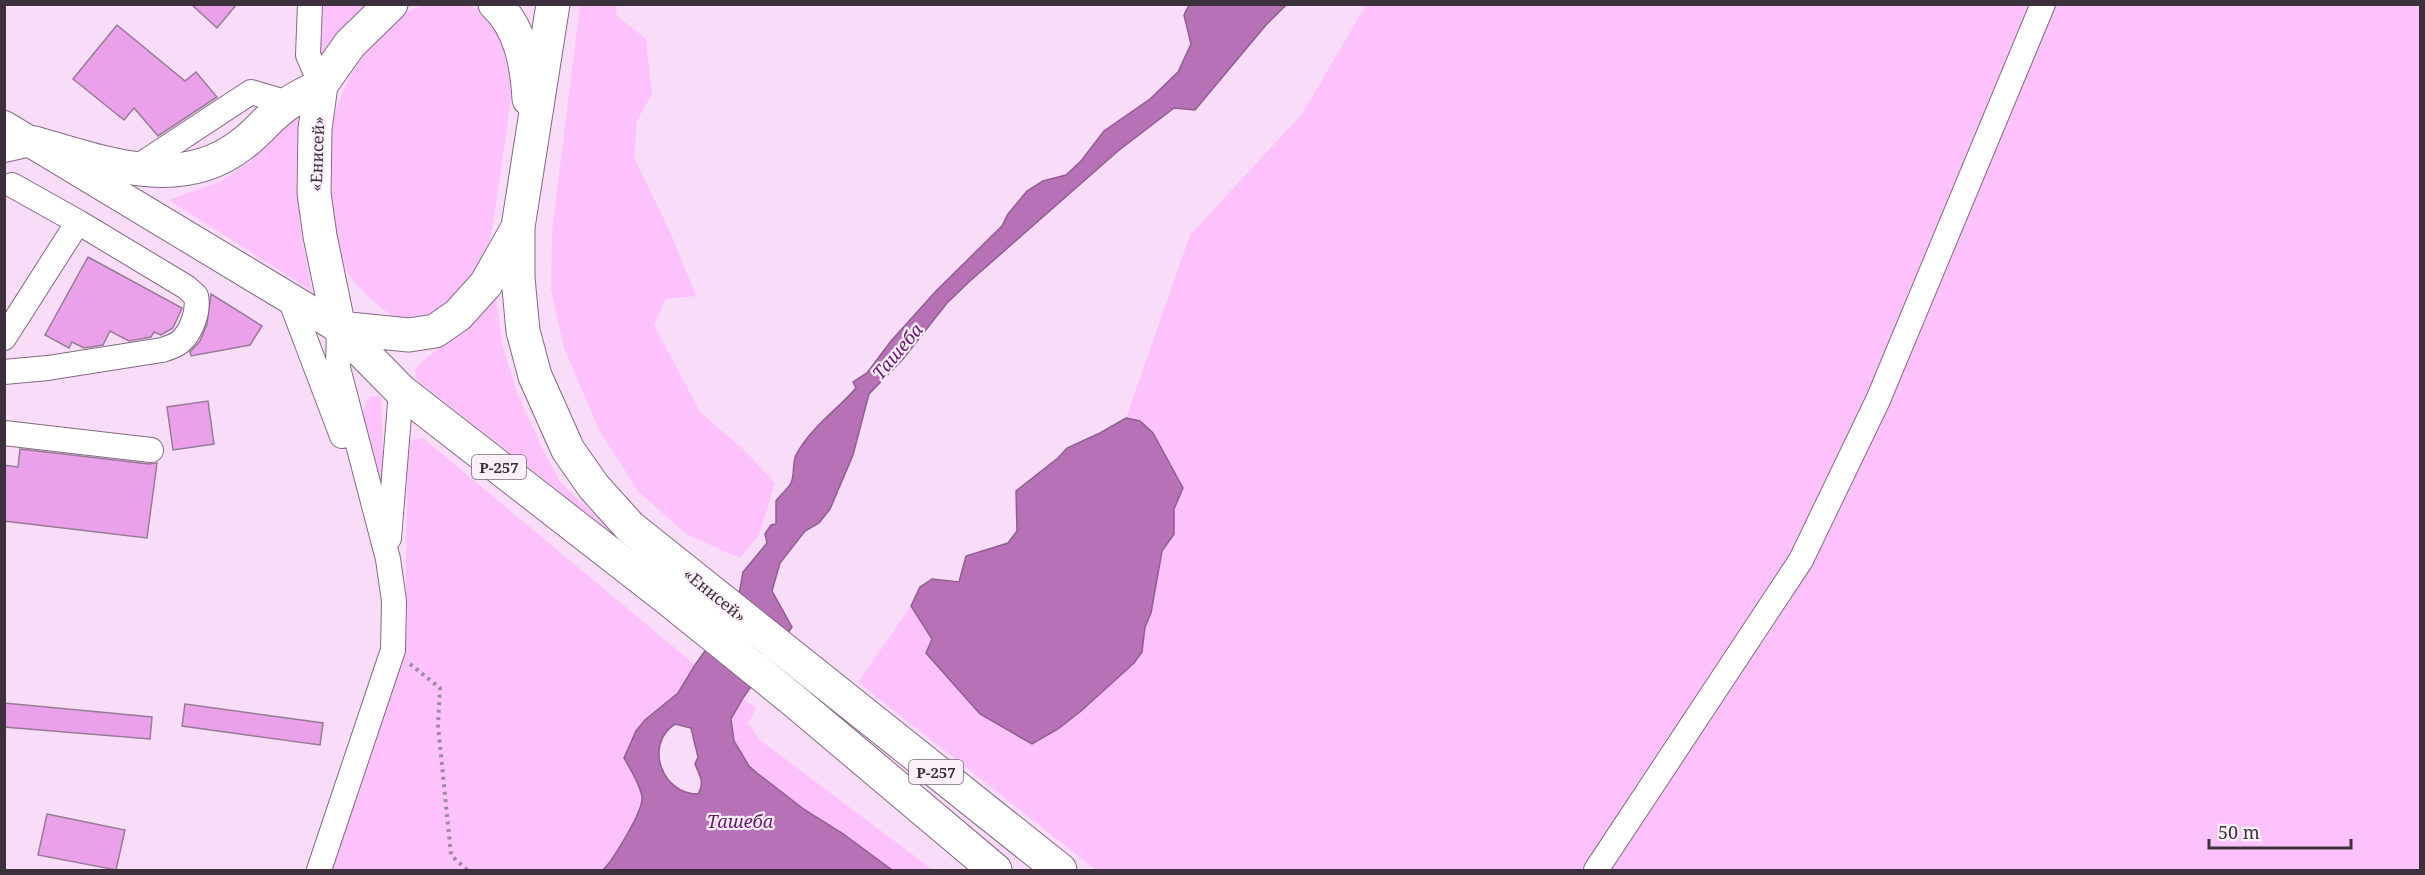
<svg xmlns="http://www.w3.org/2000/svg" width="2425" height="875" font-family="'Noto Serif',serif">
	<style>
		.green { fill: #fdc2fc }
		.water { fill: #b671b7; stroke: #915e92; stroke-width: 1.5; fill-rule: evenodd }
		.building { fill: #eaa1ea; stroke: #977c96; stroke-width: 1.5 }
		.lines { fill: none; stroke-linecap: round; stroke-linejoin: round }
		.minor-casing { stroke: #846a84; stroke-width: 26 }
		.major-casing { stroke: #846a84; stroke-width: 32 }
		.highway-casing { stroke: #846a84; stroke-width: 35 }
		.path { stroke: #9f8a9e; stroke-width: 4; stroke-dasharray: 3 4.5; stroke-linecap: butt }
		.minor { stroke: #fff; stroke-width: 24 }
		.major { stroke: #fff; stroke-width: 30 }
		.highway { stroke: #fff; stroke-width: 33 }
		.labels { text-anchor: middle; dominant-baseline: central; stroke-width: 4.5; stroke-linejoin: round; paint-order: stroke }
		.shield { fill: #fcf0fb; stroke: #766a75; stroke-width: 1.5 }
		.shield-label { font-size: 15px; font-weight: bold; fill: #3c303c }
		.street-label { font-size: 16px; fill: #3c303c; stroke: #fcf0fb }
		.water-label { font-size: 18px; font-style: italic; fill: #6c166f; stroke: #fcf0fb }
	</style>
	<rect width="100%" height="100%" fill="#f9dcf8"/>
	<path class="green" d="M 318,5 L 373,5 L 315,60 Z
		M 421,5 L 467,5 L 481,9 L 506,39 L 512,92 L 492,231 L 487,249 L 476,274 L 439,315 L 399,321 C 376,304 348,283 338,254 C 334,242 335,226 333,213 C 330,191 327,168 329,145 C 331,102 365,41 400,16 C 407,12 414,9 421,5 Z
		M 580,5 L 617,5 L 616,15 L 646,39 L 652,94 L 637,120 L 634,158 L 668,227 L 696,296 L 666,299 L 654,325 L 700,412 L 745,451 L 775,483 L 759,535 L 740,558 L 686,534 L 638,491 L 599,430 L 564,348 L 551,290 L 552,231 Z
		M 1366,5 L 2420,5 L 2420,870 L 1096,870 L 858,682 L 911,606 L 932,639 L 1111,682 L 1134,663 L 1142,652 L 1145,627 L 1151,613 L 1162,551 L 1174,534 L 1174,509 L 1183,488 L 1140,421 L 1126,418 L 1190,235 L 1302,114 Z
		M 299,107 L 296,182 L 301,233 L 312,291 L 169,200 L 222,181 L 250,161 Z
		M 495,288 L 502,344 L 518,395 L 545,454 L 561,483 L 625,543 L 417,380 L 415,371 L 418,365 L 451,338 Z
		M 371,396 L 381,397 L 384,479 L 380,479 C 372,458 351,415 371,396 Z
		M 423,438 L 695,665 L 678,693 L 645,720 L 636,731 L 624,758 C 630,770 640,784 642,797 C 644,810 613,860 603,870 L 326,870 L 405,621 L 408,441 Z
		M 742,698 L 756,708 L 748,723 L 760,740 L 933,870 C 923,870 900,873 891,870 C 882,867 854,842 844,834 C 812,812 727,767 731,722 C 731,714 738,705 742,698 Z"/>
	<path class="water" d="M 1189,5 L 1286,5 L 1266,25 L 1195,110 L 1174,108 L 1118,151 L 970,281 L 947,303 L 903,359 L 869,394 L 853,455 L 830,509 L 819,523 L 805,531 L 780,563 L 772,591 L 792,627 L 743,698 L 731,719 L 734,741 L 749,766 L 757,773 L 805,810 L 842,833 L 892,870 L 603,870 C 613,860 644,810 642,797 C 640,784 630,769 624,758 L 636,731 L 645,720 L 678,693 L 695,665 L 737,606 L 743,572 L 767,543 L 765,534 L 771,525 L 776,524 L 776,501 C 780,495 788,489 791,483 C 795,474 792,463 796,455 C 811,427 836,411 856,388 L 853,382 L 867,373 L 891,341 L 936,291 L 1002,226 L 1008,214 L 1027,191 L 1043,181 L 1066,175 L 1081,161 L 1104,131 L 1150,99 L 1178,72 L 1191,44 L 1184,15 ZM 675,724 L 691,728 L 698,757 L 695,764 C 700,777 705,781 698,794 C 663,795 643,745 675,724 Z
		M 1126,418 L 1140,421 L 1153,433 L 1183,488 L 1174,509 L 1174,534 L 1162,551 L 1151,613 L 1145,627 L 1142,652 L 1134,663 L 1081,711 L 1058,729 L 1032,744 L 980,714 L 926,653 L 932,639 L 911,606 L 920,587 L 932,579 L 959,582 L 966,556 L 1008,543 L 1017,531 L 1016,491 L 1058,458 L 1067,448 L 1100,433 Z"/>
	<path class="building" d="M 191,4 L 237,4 L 217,28 Z
		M 117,25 L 185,81 L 196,72 L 217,97 L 158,136 L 134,108 L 124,120 L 73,79 Z
		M 88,257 L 182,308 L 173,328 L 161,335 L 154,332 L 151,337 L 129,341 L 110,331 L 103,345 L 84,348 L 72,342 L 69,348 L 45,335 Z
		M 211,294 L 262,326 L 250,345 L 191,356 L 190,352 L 200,341 L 207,324 Z
		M 208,401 L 214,444 L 173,450 L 167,407 Z
		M 20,449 L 149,464 L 157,463 L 147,538 L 4,521 L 4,465 L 18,467 Z
		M 4,703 L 152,717 L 150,739 L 4,727 Z
		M 185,704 L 323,723 L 320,745 L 182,726 Z
		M 47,814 L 125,830 L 116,870 L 38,855 Z"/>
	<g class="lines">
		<defs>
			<path id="minor" d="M 310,4 L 308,55 L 321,85
				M 4,150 L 35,143
				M 134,169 L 251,92 L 288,103
				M 290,299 L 342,436
				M 4,338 L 78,222
				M 4,372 L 48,368 L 162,350 C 168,348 175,346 180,342 C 192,332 199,310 196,296 L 186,287 L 78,222 L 12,185
				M 4,433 L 151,450
				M 389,538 L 401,391
				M 319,870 L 393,650 L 394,601 L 388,559 L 338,368 L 339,328
				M 1596,870 L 1801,560 L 1878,400 L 2043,4"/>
			<path id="major" d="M 4,126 L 339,328"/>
			<path id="highway" d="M 391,4 L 350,44 L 321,85 L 315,129 L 314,193 L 320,236 L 339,328 L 401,391 L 667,598 L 792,699 L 995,870
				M 495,4 C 521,28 527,65 529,99
				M 553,4 L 518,227 L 518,278 L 523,331 L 535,376 L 568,450 L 594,487 L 630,527 L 1060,870
				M 35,143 C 102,162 179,193 241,145 C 258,133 271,114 289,103 C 299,96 311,91 321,85
				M 339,328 L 409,335 L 435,331 L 458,315 L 486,284 L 516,231"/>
		</defs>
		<use href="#minor" class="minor-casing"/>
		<use href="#major" class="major-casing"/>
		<use href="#highway" class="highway-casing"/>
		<path class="path" d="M 410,664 L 440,688 L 438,725 L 451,855 L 467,870"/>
		<use href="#minor" class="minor"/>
		<use href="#major" class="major"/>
		<use href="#highway" class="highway"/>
	</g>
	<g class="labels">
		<g class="shield">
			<rect x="472" y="455" width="54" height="24" rx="4.5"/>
			<rect x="909" y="760" width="54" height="24" rx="4.5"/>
		</g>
		<g class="shield-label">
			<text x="499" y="467">Р-257</text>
			<text x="936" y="772">Р-257</text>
		</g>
		<g class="street-label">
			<text transform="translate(317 154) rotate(-88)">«Енисей»</text>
			<text transform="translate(715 595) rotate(39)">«Енисей»</text>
		</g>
		<g class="water-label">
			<text transform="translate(897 351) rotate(-50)">Ташеба</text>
			<text x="740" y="821">Ташеба</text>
		</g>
	</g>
	<rect width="2425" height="875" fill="none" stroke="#3c303c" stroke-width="12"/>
	<path d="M2209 839v9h142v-9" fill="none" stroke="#3c303c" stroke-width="3"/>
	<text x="2218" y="839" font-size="18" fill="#3c303c" stroke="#fcf0fb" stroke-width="4.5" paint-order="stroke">50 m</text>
</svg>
